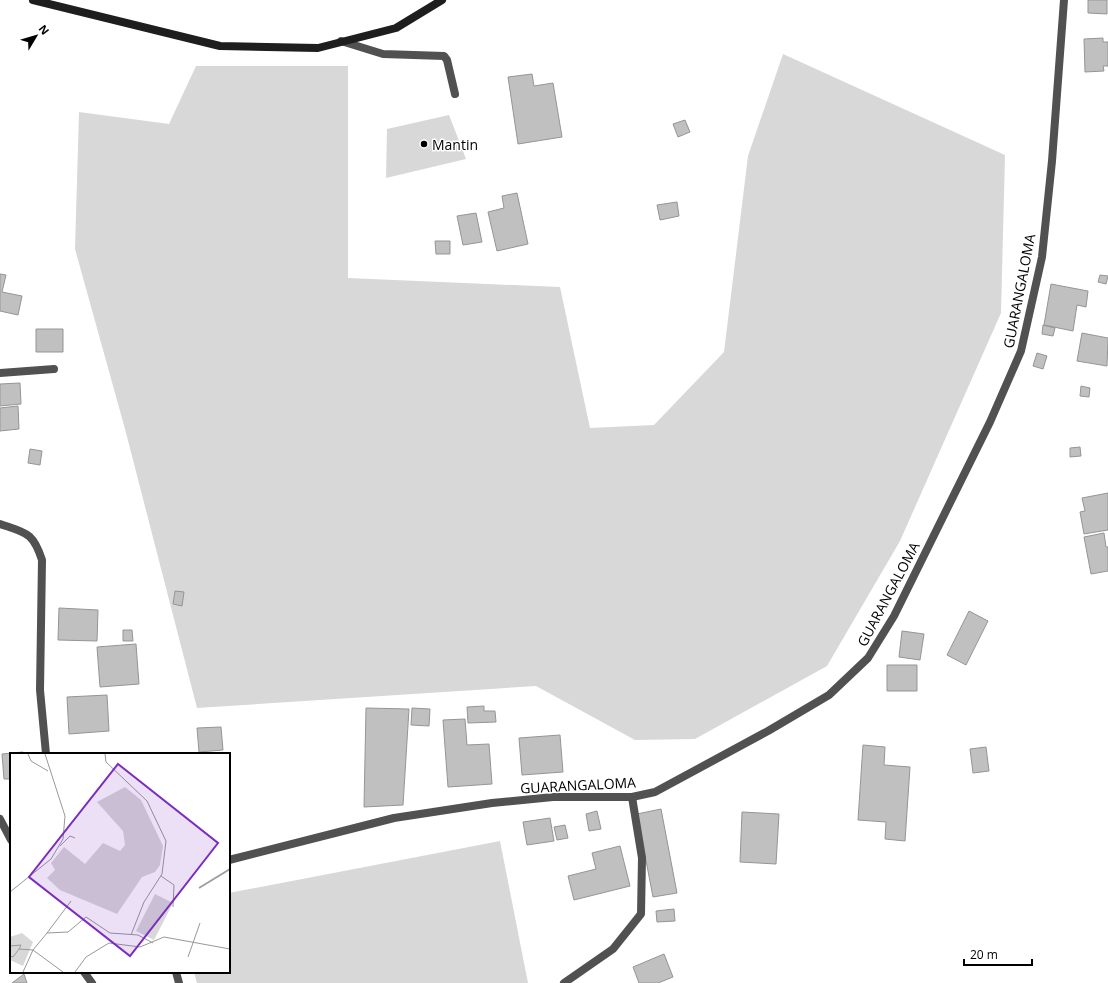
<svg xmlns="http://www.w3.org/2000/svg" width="1108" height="983" font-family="'Open Sans',sans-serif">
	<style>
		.green { fill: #d8d8d8 }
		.building { fill: #c0c0c0; stroke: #959595 }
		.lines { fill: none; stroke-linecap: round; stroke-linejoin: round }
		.service { stroke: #515151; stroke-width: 8 }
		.minor { stroke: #515151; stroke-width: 8 }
		.secondary { stroke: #1e1e1e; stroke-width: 8 }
		.poi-dot { fill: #000; stroke: #fff; stroke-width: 1.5 }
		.labels { text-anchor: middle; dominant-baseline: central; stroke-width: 3; stroke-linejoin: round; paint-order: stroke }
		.poi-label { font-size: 14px; fill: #000; stroke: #fff; text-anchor: start }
		.street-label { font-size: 14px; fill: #000; stroke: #fff }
		.inset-river { fill: none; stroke: #9f9f9f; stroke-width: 2 }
		.inset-road { fill: none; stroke: #999; stroke-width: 1 }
		.view { fill: #7b2cbf; fill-opacity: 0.15; stroke: #7b2cbf; stroke-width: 2 }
		.inset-edge { fill: none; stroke: #000; stroke-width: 2 }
	</style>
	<rect width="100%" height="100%" fill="#fff"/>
	<path class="green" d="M 783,54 L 1005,155 L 1001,313 L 900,541 L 827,666 L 695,739 L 635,740 L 536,686 L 197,708 L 125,429 L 75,249 L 79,112 L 169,124 L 196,66 L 348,66 L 348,278 L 560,287 L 590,428 L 654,425 L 724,352 L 748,156 Z
		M 449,115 L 466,159 L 386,178 L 387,129 Z
		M 500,841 L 528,983 L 197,983 L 194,972 L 229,972 L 229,893 Z"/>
	<path class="building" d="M 1088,0 L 1107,0 L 1107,14 L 1088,13 Z
		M 1103,38 L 1103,42 L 1108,42 L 1108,66 L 1103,66 L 1104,71 L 1085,72 L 1084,39 Z
		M 532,74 L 534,86 L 553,83 L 562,137 L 518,144 L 508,77 Z
		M 685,120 L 690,132 L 678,137 L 673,124 Z
		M 517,193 L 528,244 L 497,251 L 488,212 L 504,208 L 502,196 Z
		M 677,202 L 679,216 L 660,220 L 657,205 Z
		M 476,213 L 482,242 L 463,245 L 457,216 Z
		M 435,241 L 450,241 L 450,254 L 436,254 Z
		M 0,274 L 6,275 L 2,292 L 22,296 L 18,315 L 0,311 Z
		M 1100,275 L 1108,276 L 1106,284 L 1098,282 Z
		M 1051,284 L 1088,291 L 1086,307 L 1077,305 L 1073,331 L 1044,325 Z
		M 1043,325 L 1055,328 L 1053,336 L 1042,334 Z
		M 36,329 L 63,329 L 63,352 L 36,352 Z
		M 1082,333 L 1108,338 L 1107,366 L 1077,361 Z
		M 1037,353 L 1047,356 L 1043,369 L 1033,366 Z
		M 20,383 L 21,404 L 0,406 L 0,384 Z
		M 1081,386 L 1090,388 L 1089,397 L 1080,396 Z
		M 18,406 L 19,429 L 0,431 L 0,408 Z
		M 1080,447 L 1081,456 L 1070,457 L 1070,448 Z
		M 30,449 L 42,451 L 40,465 L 28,463 Z
		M 1108,493 L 1108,530 L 1084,534 L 1080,512 L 1085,511 L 1082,498 Z
		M 1104,533 L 1106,547 L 1108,547 L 1108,571 L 1091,574 L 1084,537 Z
		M 175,591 L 184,592 L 182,606 L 173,604 Z
		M 59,608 L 98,610 L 97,641 L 58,640 Z
		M 969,611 L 988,621 L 966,665 L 947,655 Z
		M 123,630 L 132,630 L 133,641 L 123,641 Z
		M 902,631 L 924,634 L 920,660 L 899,657 Z
		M 136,644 L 139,684 L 100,687 L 97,647 Z
		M 887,665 L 917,665 L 917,691 L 887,691 Z
		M 107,695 L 109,731 L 69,734 L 67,697 Z
		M 484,706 L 484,711 L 495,711 L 496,722 L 468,723 L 467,707 Z
		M 366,708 L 409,709 L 403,805 L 364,807 Z
		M 412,708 L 430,709 L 429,726 L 411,725 Z
		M 465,719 L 467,745 L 489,744 L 492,784 L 448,787 L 443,720 Z
		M 221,727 L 223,750 L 199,752 L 197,728 Z
		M 560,735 L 563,772 L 522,775 L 519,738 Z
		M 863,745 L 885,747 L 884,765 L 910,767 L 905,841 L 885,839 L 886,822 L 858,820 Z
		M 986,747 L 989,771 L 973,773 L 970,749 Z
		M 23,752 L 23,754 L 11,754 L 11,779 L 4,779 L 2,754 Z
		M 661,809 L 677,893 L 653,897 L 637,814 Z
		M 597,811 L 601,829 L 589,831 L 586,814 Z
		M 742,812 L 779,814 L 776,864 L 740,862 Z
		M 550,818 L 554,841 L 527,845 L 523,822 Z
		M 565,825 L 568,838 L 557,840 L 554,827 Z
		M 620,846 L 630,886 L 574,900 L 568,876 L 596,869 L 592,853 Z
		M 674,909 L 675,921 L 657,922 L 656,911 Z
		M 664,954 L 673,977 L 658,983 L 639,983 L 633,967 Z
		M 24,974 L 27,983 L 12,983 Z"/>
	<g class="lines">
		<path class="service" d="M 564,983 L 613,949 L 641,914 L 642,858 L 632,797"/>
		<path class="minor" d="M 341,41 L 383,54 L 444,56 L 447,60 L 455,94
			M 0,373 L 54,369
			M 0,524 C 26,533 33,532 42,560 L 40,690 L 46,754
			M 0,819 L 11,840
			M 229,860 L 394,818 L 492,803 L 553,797 L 632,797 L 655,792 L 768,731 L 829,695 L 868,658 L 894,616 L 990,422 L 1021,351 L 1042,257 L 1052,161 L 1064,0
			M 84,972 L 92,983
			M 176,972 L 179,983"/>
		<path class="secondary" d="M 33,0 L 220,46 L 318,48 L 396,28 L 442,0"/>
	</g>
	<circle class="poi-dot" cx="424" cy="144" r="4"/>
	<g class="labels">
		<g class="poi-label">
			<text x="432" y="144">Mantin</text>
		</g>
		<g class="street-label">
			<text transform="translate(1019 291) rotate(-79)">GUARANGALOMA</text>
			<text transform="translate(888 594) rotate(-62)">GUARANGALOMA</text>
			<text transform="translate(578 785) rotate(-3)">GUARANGALOMA</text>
		</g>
	</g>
	<g transform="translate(10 753)">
		<rect width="220" height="220" fill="#fff"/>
		<path d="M 115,34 L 131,47 L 153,93 L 150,112 L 145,119 L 132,124 L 107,161 L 50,137 L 37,125 L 45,117 L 41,110 L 54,94 L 75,111 L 93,90 L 110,98 L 115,92 L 113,78 L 87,49 ZM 145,141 L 163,150 L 144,187 L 126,178 ZM 12,180 L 23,189 L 13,213 L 0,207 L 0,184 Z" fill="#d8d8d8"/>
		<path class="inset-river" d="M 189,135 L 220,116"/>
		<path class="inset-road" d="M 18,1 L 21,8 L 38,18M 95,1 L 96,9 L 137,48 L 156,88 L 152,121 L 134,149 L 121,182M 50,93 L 60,83 L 65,85M 151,123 L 164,132 L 163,154M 0,139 L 41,106 L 53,86 L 55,63 L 35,1M 37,180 L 61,148M 0,193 L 11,192 L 9,196 L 23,197 L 53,219M 0,203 L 3,204 L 9,196M 178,204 L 190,170M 13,219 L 23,197 L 37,180 L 58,179 L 76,164 L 100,180 L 128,182 L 143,190M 65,219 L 76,204 L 99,190 L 130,194 L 154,184 L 220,196"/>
		<path class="view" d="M 108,11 L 208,90 L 120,203 L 19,124 Z"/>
		<rect width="220" height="220" class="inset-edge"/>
	</g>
	<g transform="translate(36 36) rotate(52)" stroke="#ffffff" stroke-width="3" paint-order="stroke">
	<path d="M0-3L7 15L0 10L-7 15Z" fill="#000000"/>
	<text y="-6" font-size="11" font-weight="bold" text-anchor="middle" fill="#000000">N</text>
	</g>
	<path d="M964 959v6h68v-6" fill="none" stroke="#000000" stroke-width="2"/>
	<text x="970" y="959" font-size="12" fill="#000000" stroke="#ffffff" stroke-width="3" paint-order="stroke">20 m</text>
</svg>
